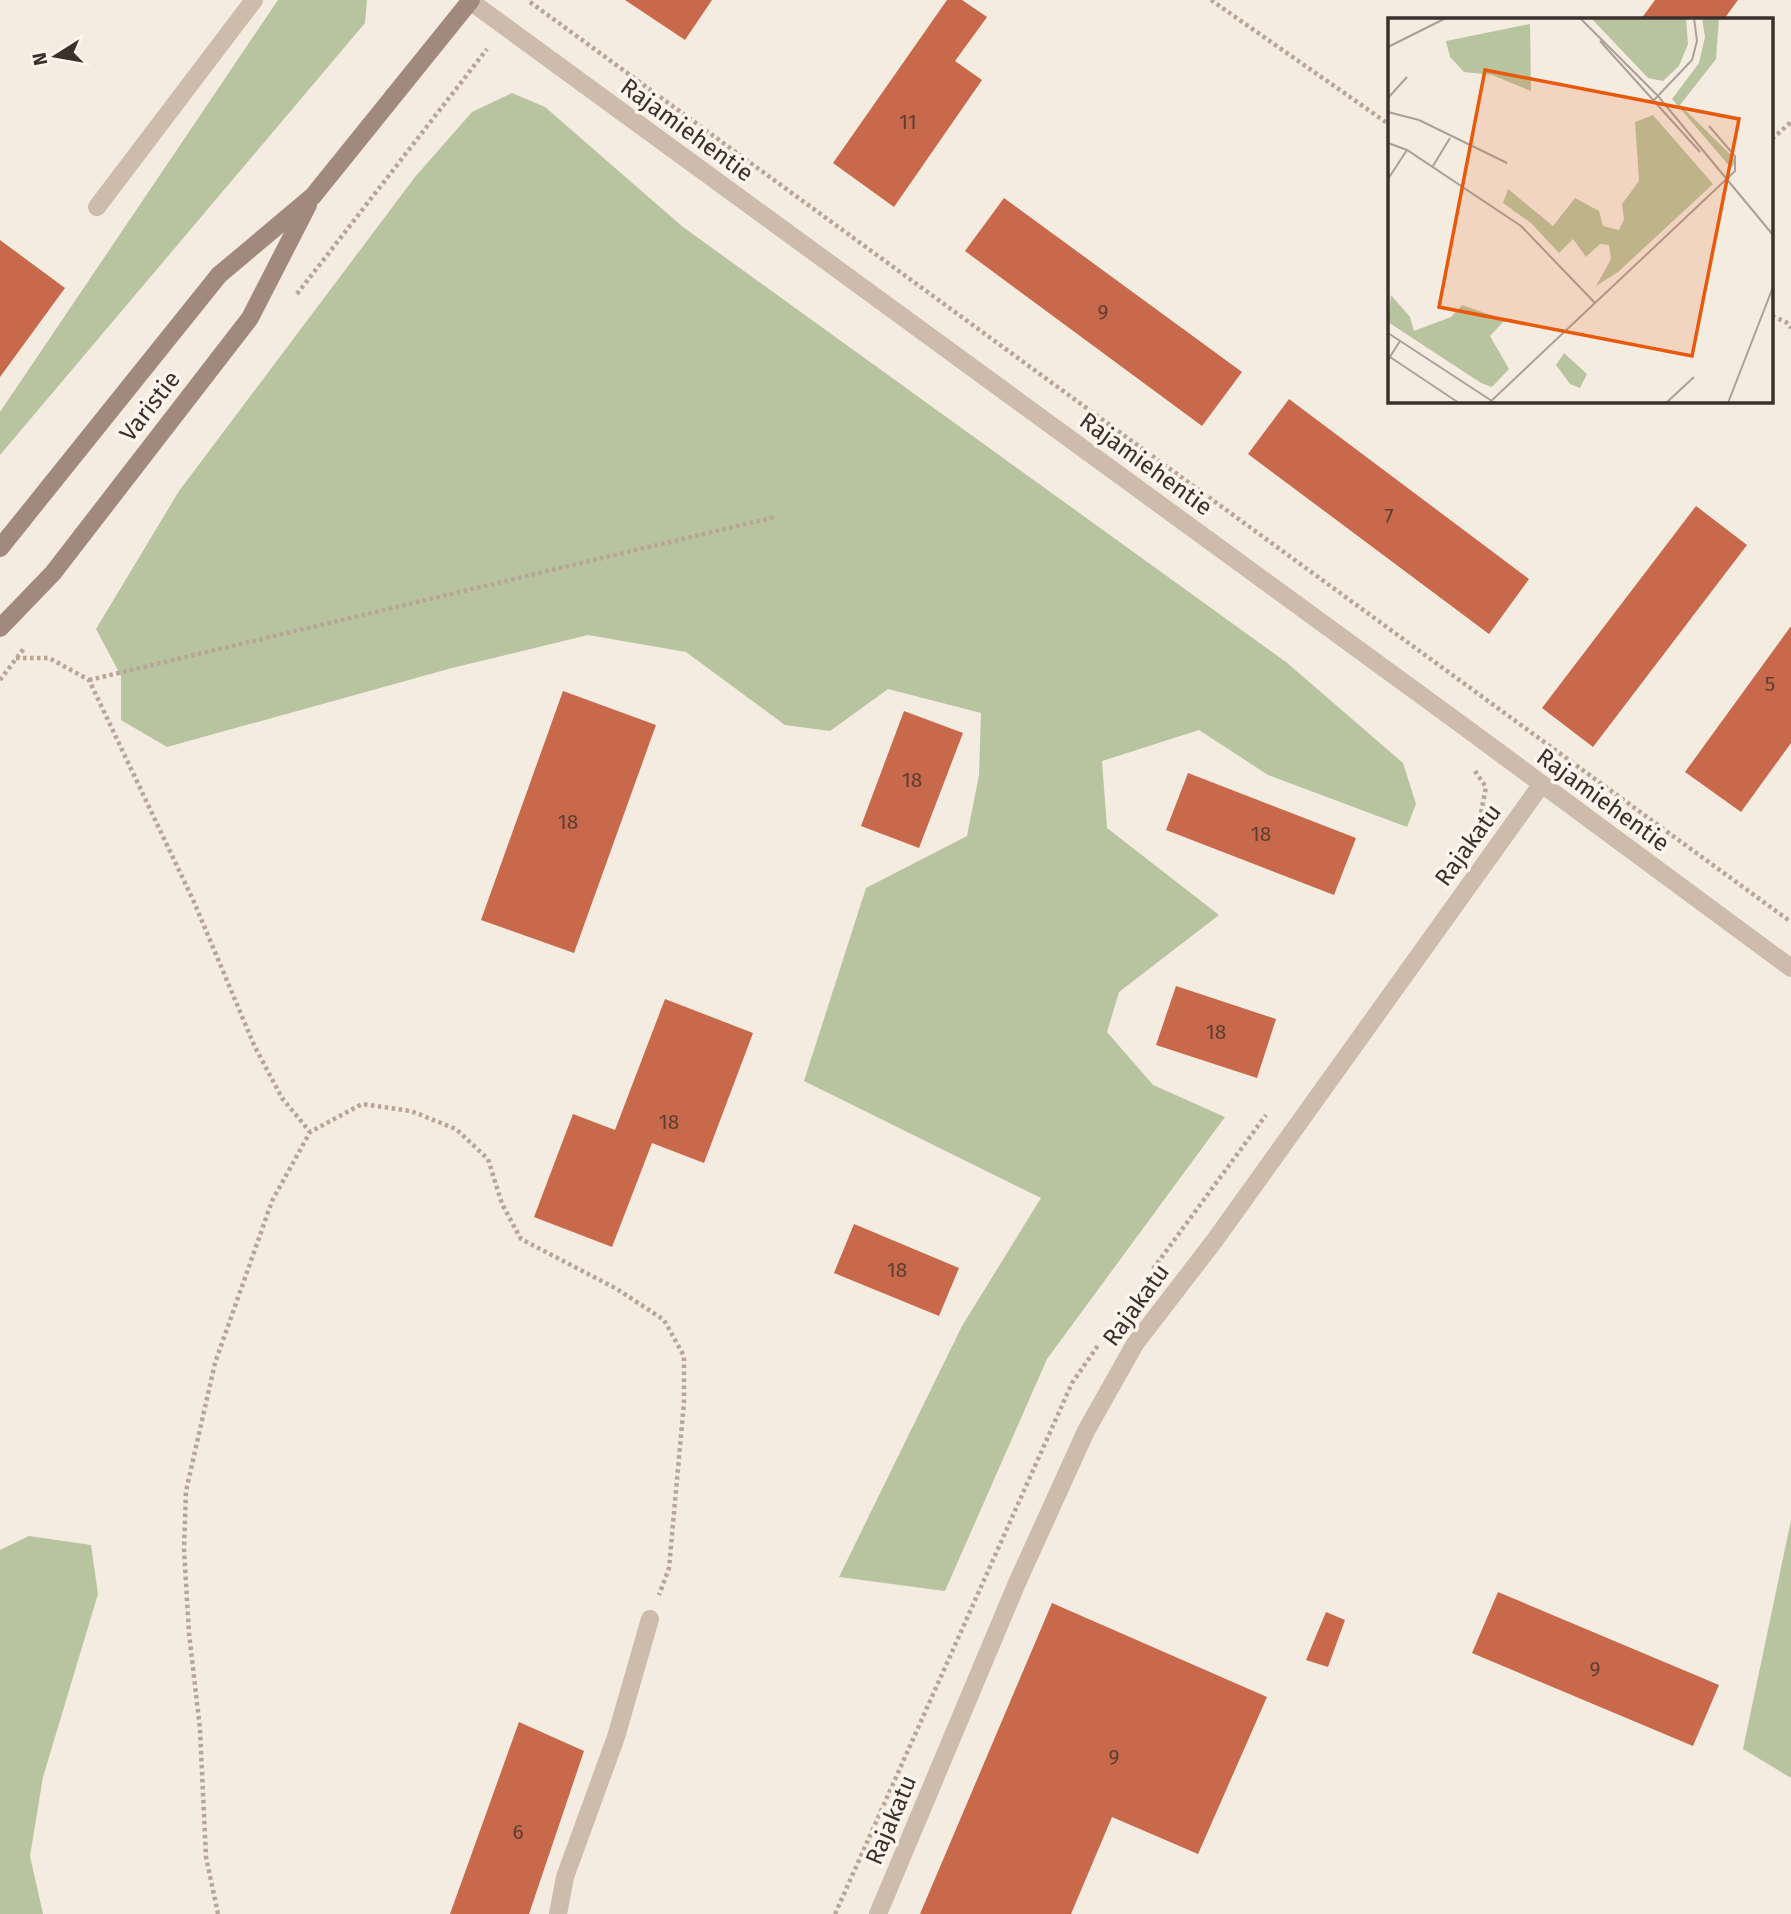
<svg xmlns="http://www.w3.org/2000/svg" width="1791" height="1914" font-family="'Fira Sans',sans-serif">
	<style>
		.green { fill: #b8c4a0 }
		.building { fill: #c8694b }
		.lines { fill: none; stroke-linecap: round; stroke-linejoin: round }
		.path { stroke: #b9a596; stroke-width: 4.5; stroke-dasharray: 3.5 3.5; stroke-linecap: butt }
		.lane { stroke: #cdbbac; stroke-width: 18 }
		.street { stroke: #cdbbac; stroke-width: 18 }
		.secondary { stroke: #a18a7d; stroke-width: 18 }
		.labels { text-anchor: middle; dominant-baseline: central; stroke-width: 7; stroke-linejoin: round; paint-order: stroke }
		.number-label { font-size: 21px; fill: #5e3e33 }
		.street-label { font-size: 24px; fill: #3b302b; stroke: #fbf5ee }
		.inset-road { fill: none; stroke: #aaa098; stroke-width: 2 }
		.view { fill: #e8590c; fill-opacity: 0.15; stroke: #e8590c; stroke-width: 3.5 }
		.inset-edge { fill: none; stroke: #3b302b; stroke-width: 3.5 }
	</style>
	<rect width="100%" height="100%" fill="#f4ebe1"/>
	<path class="green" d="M 278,0 L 367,0 L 365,23 L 0,455 L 0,412 Z
		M 512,93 L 545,107 L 683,227 L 1286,662 L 1403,763 L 1416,804 L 1407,827 L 1268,775 L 1199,730 L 1102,761 L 1107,828 L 1219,915 L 1119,992 L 1107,1032 L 1153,1085 L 1225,1117 L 1047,1359 L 945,1591 L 839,1577 L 962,1326 L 1041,1198 L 804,1081 L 866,888 L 967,836 L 979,775 L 981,713 L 888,689 L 830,731 L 785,725 L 686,652 L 588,635 L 452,668 L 167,747 L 121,720 L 121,676 L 96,629 L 179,491 L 415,177 L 472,112 Z
		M 1791,1520 L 1791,1778 L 1743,1749 Z
		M 29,1536 L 91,1545 L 98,1594 L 43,1777 L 30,1856 L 43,1914 L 0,1914 L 0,1550 Z"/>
	<path class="building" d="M 625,0 L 712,0 L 685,40 Z
		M 947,0 L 962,0 L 987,17 L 955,61 L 982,80 L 894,207 L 833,163 Z
		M 1655,0 L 1738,0 L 1724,19 L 1641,19 Z
		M 1004,198 L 1242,372 L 1202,426 L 965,251 Z
		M 0,240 L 65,288 L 0,377 Z
		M 1289,399 L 1529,579 L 1489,634 L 1248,454 Z
		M 1696,506 L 1747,545 L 1593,747 L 1542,708 Z
		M 1791,626 L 1791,743 L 1741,812 L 1685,772 Z
		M 563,691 L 656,725 L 574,953 L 481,920 Z
		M 904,711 L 963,733 L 919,848 L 861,826 Z
		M 1188,773 L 1356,838 L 1334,895 L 1166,830 Z
		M 1176,986 L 1276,1019 L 1257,1078 L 1156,1045 Z
		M 665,999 L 753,1033 L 704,1163 L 652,1143 L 612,1247 L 534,1217 L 573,1114 L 615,1130 Z
		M 854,1224 L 959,1268 L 939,1316 L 834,1273 Z
		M 1498,1592 L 1719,1685 L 1693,1746 L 1472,1653 Z
		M 1052,1603 L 1267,1697 L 1198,1854 L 1112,1817 L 1071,1914 L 920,1914 Z
		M 1326,1612 L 1345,1620 L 1328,1667 L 1306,1660 Z
		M 519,1722 L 584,1751 L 529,1914 L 450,1914 Z"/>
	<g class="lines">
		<path class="path" d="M 1211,0 L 1390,125
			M 530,2 L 1791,922
			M 1772,139 L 1791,122
			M 297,294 L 487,49
			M 1772,316 L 1786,322 L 1791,328
			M 16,658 L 49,658 L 89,680 L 194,902 L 254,1045 L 282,1098 L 310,1132
			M 0,680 L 25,647
			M 89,680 L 775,517
			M 1475,771 L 1486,787 L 1480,818
			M 1153,1269 L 1266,1115
			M 218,1914 L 206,1857 L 200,1729 L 189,1633 L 184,1549 L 186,1491 L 215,1363 L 272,1201 L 310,1132 L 362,1104 L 411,1111 L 456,1129 L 488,1159 L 502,1204 L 521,1239 L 617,1289 L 664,1320 L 684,1356 L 684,1402 L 669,1568 L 659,1595
			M 835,1914 L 1072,1383 L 1099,1344"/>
		<path class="lane" d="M 97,207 L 254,0
			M 558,1914 L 565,1877 L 616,1737 L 650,1619"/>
		<path class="street" d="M 470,1 L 1466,728 L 1791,968
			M 878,1914 L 1017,1583 L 1086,1431 L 1135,1344 L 1215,1240 L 1541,785"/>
		<path class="secondary" d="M 0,548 L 219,275 L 313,196 L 471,0
			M 0,628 L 53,573 L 250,318 L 308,205"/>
	</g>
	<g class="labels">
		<g class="number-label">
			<text x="908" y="122">11</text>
			<text x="1103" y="312">9</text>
			<text x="1389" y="516">7</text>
			<text x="1770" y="684">5</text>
			<text x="912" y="780">18</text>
			<text x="568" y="822">18</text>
			<text x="1261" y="834">18</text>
			<text x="1216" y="1032">18</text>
			<text x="669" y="1122">18</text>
			<text x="897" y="1270">18</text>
			<text x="1595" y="1669">9</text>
			<text x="1114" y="1757">9</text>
			<text x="518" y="1832">6</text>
		</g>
		<g class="street-label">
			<text transform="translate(687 130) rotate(36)">Rajamiehentie</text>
			<text transform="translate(150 406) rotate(-52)">Varistie</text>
			<text transform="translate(1146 464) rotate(36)">Rajamiehentie</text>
			<text transform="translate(1603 800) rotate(36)">Rajamiehentie</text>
			<text transform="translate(1468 845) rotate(-54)">Rajakatu</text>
			<text transform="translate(1136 1305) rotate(-54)">Rajakatu</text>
			<text transform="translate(891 1820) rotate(-67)">Rajakatu</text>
		</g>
	</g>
	<g transform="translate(1388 18)">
		<rect width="385" height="385" fill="#f4ebe1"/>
		<path d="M 203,0 L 298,0 L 300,26 L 291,48 L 275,63 L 260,60 ZM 314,0 L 331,0 L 328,41 L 292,87 L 344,138 L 347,145 L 343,150 L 284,81 L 311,45 L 317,19 ZM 142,6 L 143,73 L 104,57 L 76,54 L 62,39 L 58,23 ZM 265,97 L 325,166 L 230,254 L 208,268 L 223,241 L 221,227 L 212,226 L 198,239 L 185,221 L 171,235 L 143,205 L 115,185 L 120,171 L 165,208 L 187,180 L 211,193 L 215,208 L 231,212 L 236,201 L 234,186 L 251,163 L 247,104 ZM 3,277 L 22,299 L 26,313 L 63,299 L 74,287 L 117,302 L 102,318 L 121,351 L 104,369 L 93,365 L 0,304 ZM 176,335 L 199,356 L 192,370 L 182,366 L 168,347 Z" fill="#b8c4a0"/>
		<path class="inset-road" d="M 192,0 L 270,78 L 385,217M 212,23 L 312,134M 0,29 L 58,0M 0,80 L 19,59M 266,82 L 304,42 L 309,23 L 306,0M 0,94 L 31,102 L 119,145M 0,125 L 19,132 L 133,208 L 207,285M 45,148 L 62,120M 0,161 L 19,132M 0,315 L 107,385M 2,339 L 71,385M 0,342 L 12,323M 101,385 L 347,153 L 347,138 L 321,108M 278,385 L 306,359M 340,385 L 385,269"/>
		<path class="view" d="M 97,52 L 351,101 L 304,338 L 51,289 Z"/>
		<rect width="385" height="385" class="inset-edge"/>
	</g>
	<g transform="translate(56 56) rotate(259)" stroke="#fbf5ee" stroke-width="5" paint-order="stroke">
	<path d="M0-5L12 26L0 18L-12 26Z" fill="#3b302b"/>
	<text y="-10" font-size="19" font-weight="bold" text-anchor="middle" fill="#3b302b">N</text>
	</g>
</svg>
